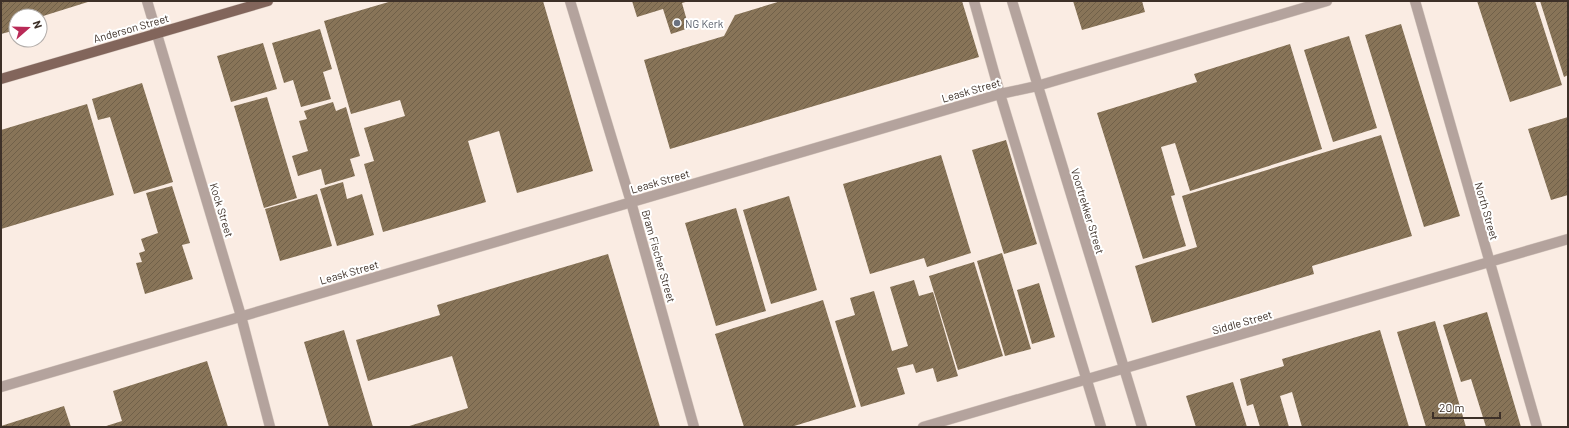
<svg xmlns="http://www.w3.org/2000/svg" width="1569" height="428" font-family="Barlow,sans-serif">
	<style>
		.building { fill: url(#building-hatch) }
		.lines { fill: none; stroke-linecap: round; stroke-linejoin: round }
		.minor-casing { stroke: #d8cac1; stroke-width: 11 }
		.major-casing { stroke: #d8cac1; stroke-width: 11 }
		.minor { stroke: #b4a39d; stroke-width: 10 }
		.major { stroke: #82655b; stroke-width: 10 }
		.worship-dot { fill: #6b7280; stroke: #fff; stroke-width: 1.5 }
		.labels { text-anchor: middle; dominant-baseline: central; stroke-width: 4; stroke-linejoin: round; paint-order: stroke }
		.worship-label { font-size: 11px; fill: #5b616d; stroke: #fff; text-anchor: start }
		.street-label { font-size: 11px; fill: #3d3028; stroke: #fff }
	</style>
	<defs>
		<pattern id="building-hatch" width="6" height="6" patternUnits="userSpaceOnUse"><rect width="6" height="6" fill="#887458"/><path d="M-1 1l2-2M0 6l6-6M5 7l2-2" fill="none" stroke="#706049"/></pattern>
	</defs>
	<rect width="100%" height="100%" fill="#faece3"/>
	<path class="building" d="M 1,1 L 91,1 L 40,17 L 16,16 L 16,30 L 1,34 Z
		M 392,1 L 543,1 L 593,171 L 517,193 L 499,131 L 468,141 L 486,202 L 383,232 L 364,164 L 374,161 L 364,128 L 405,116 L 400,100 L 351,114 L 324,21 Z
		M 632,1 L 689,1 L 682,3 L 689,28 L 671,34 L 663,9 L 637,17 Z
		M 781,1 L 962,1 L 979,57 L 670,149 L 644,60 L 724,36 L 735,15 Z
		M 1073,1 L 1142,1 L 1145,12 L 1082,30 Z
		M 1477,1 L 1535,1 L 1562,85 L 1510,102 Z
		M 1540,1 L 1568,1 L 1568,75 L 1564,77 Z
		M 1401,24 L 1460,216 L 1424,227 L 1365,35 Z
		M 320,29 L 332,69 L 323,72 L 331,99 L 301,107 L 293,80 L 284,83 L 272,43 Z
		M 1349,36 L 1377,128 L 1333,142 L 1304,50 Z
		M 263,43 L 277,89 L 231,102 L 217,56 Z
		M 1290,44 L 1322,149 L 1190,191 L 1175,143 L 1161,147 L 1175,195 L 1171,196 L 1186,246 L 1143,259 L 1097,113 L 1197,82 L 1194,74 Z
		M 142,83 L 173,182 L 134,194 L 110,117 L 98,120 L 92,99 Z
		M 267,97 L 297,198 L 264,208 L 234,106 Z
		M 333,102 L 336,111 L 346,107 L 360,156 L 350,159 L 355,176 L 325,185 L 321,169 L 298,176 L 292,156 L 308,151 L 299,121 L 307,119 L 304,111 Z
		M 87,104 L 114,195 L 1,229 L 1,130 Z
		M 1568,117 L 1568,195 L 1551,200 L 1528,129 Z
		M 1381,135 L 1412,236 L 1312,266 L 1314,274 L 1152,323 L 1135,266 L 1197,247 L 1182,196 Z
		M 1006,140 L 1037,244 L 1004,254 L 972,150 Z
		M 941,155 L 971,253 L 927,267 L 924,258 L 870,274 L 843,184 Z
		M 343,182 L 347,199 L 362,194 L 374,235 L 337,246 L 320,189 Z
		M 172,186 L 190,243 L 182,245 L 193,279 L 145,294 L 136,263 L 142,262 L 139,253 L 145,251 L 141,239 L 158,233 L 146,193 Z
		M 317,194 L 332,246 L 280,261 L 265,209 Z
		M 789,196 L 817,290 L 771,304 L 743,210 Z
		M 736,208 L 766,311 L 716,326 L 685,223 Z
		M 1002,253 L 1031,349 L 1005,356 L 977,261 Z
		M 608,254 L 660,427 L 406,427 L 468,408 L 452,356 L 368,381 L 356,340 L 440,315 L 437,305 Z
		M 974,262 L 1003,356 L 958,370 L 929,276 Z
		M 914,280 L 919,296 L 933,292 L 958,376 L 937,382 L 933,368 L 916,373 L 913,364 L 897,368 L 905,394 L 861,407 L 835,321 L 855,315 L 850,298 L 874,291 L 892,351 L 908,346 L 890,287 Z
		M 1039,283 L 1055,337 L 1032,344 L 1017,290 Z
		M 823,300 L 856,407 L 791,427 L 744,427 L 715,334 Z
		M 1487,312 L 1521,427 L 1486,427 L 1471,379 L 1461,382 L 1443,325 Z
		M 1435,321 L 1466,427 L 1426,427 L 1397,332 Z
		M 344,330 L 373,427 L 329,427 L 304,342 Z
		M 1380,330 L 1409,427 L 1302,427 L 1292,392 L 1280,396 L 1289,427 L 1260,427 L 1253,404 L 1247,406 L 1240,379 L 1284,366 L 1282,359 Z
		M 207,361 L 228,427 L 103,427 L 122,421 L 113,391 Z
		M 1233,382 L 1247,427 L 1196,427 L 1186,396 Z
		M 64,406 L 71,427 L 1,427 L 1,426 Z"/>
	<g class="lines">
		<defs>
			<path id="minor" d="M 147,1 L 241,316 L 270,427
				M 570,1 L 631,202 L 694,427
				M 974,1 L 1000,94 L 1101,427
				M 1012,1 L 1142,427
				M 1415,1 L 1537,427
				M 1,387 L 1000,94 L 1037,86 L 1327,1
				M 923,427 L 1568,239"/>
			<path id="major" d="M 1,79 L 268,1"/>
		</defs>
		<use href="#minor" class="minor-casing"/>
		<use href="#major" class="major-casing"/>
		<use href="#minor" class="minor"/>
		<use href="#major" class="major"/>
	</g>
	<circle class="worship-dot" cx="677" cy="23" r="4"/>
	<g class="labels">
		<g class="worship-label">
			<text x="685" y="23">NG Kerk</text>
		</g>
		<g class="street-label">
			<text transform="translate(131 28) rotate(-16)">Anderson Street</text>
			<text transform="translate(971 90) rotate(-16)">Leask Street</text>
			<text transform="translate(660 181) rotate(-16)">Leask Street</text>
			<text transform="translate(222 210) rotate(73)">Kock Street</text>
			<text transform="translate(1088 211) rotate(73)">Voortrekker Street</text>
			<text transform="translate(1487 211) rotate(74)">North Street</text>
			<text transform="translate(659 256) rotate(74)">Bram Fischer Street</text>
			<text transform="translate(349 272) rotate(-16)">Leask Street</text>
			<text transform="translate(1242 322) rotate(-16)">Siddle Street</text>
		</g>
	</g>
	<rect width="1569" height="428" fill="none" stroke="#3d3028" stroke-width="4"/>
	<g transform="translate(28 28) rotate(70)"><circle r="19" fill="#ffffff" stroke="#b1aca9"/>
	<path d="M0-3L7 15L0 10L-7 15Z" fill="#b92a57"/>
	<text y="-6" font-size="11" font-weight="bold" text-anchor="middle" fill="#3d3028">N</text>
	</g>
	<path d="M1433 412v6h67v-6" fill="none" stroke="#3d3028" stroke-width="2"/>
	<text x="1439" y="412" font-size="12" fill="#3d3028" stroke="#ffffff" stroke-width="3" paint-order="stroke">20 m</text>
</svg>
